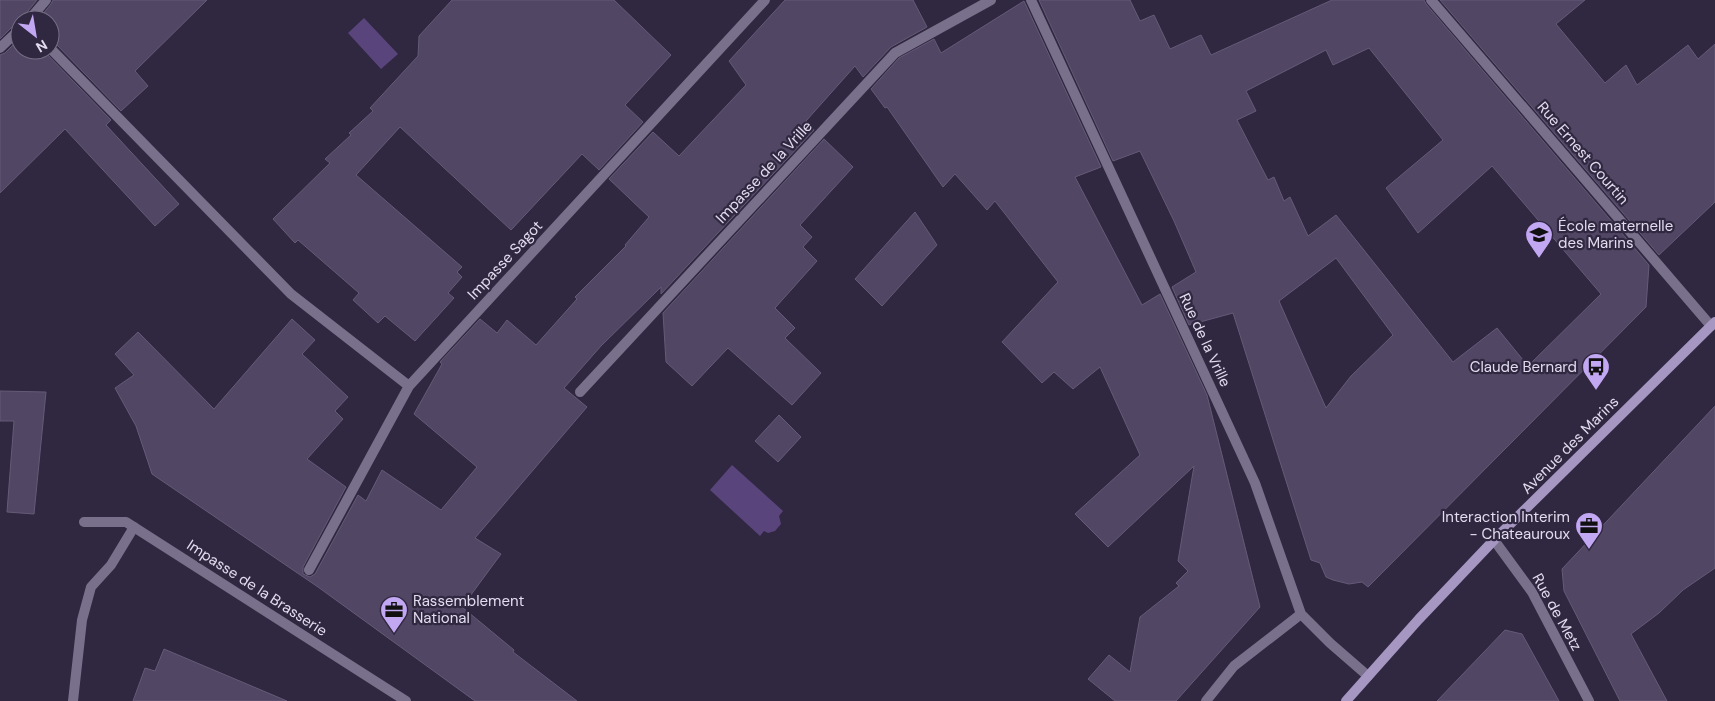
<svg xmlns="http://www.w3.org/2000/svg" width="1715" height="701" font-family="'DM Sans',sans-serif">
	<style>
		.water { fill: #5a447c }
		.building { fill: #514764; stroke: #655b78; fill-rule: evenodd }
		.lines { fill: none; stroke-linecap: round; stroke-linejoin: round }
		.lane { stroke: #79718b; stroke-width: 10 }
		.street { stroke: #79718b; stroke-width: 10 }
		.secondary { stroke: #a597c1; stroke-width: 10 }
		.labels { text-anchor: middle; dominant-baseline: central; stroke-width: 4.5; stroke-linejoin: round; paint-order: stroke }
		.street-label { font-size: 15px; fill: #e2dcee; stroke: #302741 }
		.poi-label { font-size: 15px; fill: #e2dcee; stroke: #302741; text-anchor: start }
	</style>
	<rect width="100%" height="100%" fill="#302741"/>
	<path class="water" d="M 364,18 L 398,54 L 381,69 L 348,33 Z
		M 732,465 L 783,511 L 779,516 L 781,524 L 775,531 L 768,533 L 764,531 L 760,536 L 710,490 Z"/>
	<path class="building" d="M 0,0 L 37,0 L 24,16 L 22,20 L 20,20 L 20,22 L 15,24 L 0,39 Z
		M 53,0 L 207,0 L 135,71 L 148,86 L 121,111 L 55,43 L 50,41 L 50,20 L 38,20 L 51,4 Z
		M 452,0 L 614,0 L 671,55 L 625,105 L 643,122 L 599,170 L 582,154 L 511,230 L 400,127 L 356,175 L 462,267 L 457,272 L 462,277 L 448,293 L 454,298 L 415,341 L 385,316 L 378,323 L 353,300 L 359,293 L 298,240 L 295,243 L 273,219 L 330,163 L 325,159 L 351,135 L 349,133 L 373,111 L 370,108 L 418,56 L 419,36 Z
		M 785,0 L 913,0 L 927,27 L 891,47 L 863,77 L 855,66 L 806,121 L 814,130 L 661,294 L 661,287 L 601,346 L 564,388 L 587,407 L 475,538 L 501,554 L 462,607 L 514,650 L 513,652 L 577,701 L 475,701 L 318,587 L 152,474 L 136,426 L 115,388 L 134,375 L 115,354 L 138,332 L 214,409 L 292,319 L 315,340 L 302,354 L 348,397 L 335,411 L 343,419 L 307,459 L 346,487 L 303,567 L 303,574 L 310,577 L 315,574 L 358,495 L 366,501 L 382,470 L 441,510 L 477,467 L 414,414 L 442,364 L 440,362 L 480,319 L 497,333 L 507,320 L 536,345 L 577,299 L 575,297 L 626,246 L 625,245 L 649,217 L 609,179 L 653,132 L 679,156 L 746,85 L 729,61 Z
		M 1039,0 L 1130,0 L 1140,21 L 1154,15 L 1170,49 L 1201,35 L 1211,55 L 1332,0 L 1424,0 L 1426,4 L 1649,265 L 1646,307 L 1368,587 L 1362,582 L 1349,584 L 1333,580 L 1326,577 L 1320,563 L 1311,560 L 1233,313 L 1189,325 L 1172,287 L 1196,272 L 1174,221 L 1140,151 L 1113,161 ZM 1369,48 L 1443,140 L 1386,188 L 1418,233 L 1492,166 L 1601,294 L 1528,366 L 1497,328 L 1453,362 L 1336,215 L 1308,236 L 1290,197 L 1284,201 L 1274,177 L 1268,180 L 1237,120 L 1256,111 L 1246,91 L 1326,50 L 1333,65 ZM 1336,258 L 1393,335 L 1351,376 L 1326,408 L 1279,301 Z
		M 1440,0 L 1585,0 L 1556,24 L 1605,83 L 1626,65 L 1637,85 L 1688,45 L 1698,59 L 1715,44 L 1715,202 L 1659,255 Z
		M 1024,1 L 1101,167 L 1075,177 L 1142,305 L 1160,294 L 1207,395 L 1260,607 L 1176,701 L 1115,701 L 1088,679 L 1109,655 L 1130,672 L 1140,617 L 1179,586 L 1176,583 L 1188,571 L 1178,561 L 1194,466 L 1108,547 L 1075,514 L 1140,455 L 1100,367 L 1073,389 L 1054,372 L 1042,383 L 1002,342 L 1058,282 L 995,201 L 987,210 L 955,174 L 943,187 L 887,107 L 885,108 L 871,89 L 899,58 L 934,39 L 941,53 Z
		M 20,38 L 20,50 L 43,50 L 111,120 L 106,125 L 179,204 L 155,226 L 65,129 L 0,193 L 0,55 L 5,53 Z
		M 824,139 L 853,167 L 800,225 L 812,237 L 803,247 L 817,261 L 775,308 L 795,328 L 785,338 L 821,373 L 792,405 L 728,348 L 692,386 L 666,362 L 663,313 Z
		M 915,212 L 937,245 L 882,306 L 855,279 Z
		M 0,391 L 46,392 L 34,514 L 7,512 L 14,421 L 0,421 Z
		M 1715,406 L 1715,568 L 1683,590 L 1659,613 L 1631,634 L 1667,701 L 1620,701 L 1564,591 L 1562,569 Z
		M 779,415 L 801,437 L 778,462 L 755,441 Z
		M 1505,630 L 1522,634 L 1559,701 L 1437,701 Z
		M 164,649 L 287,701 L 133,701 L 145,668 L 155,671 Z"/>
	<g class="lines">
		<path class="lane" d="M 73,701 L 82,620 L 91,587 L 111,565 L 134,527"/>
		<path class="street" d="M 1031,0 L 1255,483 L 1301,614 L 1330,643 L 1368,676
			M 1431,0 L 1711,326
			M 29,20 L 46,0
			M 0,48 L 20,29
			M 50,48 L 291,294 L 409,386
			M 580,392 L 895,53 L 991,0
			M 84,522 L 126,522 L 406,701
			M 1494,540 L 1532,592 L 1589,701
			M 309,570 L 409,386 L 765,0
			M 1206,701 L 1234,666 L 1301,614"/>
		<path class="secondary" d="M 1346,701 L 1419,619 L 1494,540 L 1715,322"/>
	</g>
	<defs>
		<symbol id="school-pin" viewBox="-11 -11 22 30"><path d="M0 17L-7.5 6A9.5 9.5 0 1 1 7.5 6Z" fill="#c2a7f2" stroke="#302741"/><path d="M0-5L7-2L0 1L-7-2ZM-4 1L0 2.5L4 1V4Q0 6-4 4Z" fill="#111"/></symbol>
		<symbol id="bus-pin" viewBox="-11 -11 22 30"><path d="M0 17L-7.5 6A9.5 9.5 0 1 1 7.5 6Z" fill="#c2a7f2" stroke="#302741"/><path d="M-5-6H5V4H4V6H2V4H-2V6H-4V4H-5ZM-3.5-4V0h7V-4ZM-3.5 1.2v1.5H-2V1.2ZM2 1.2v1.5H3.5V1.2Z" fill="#111"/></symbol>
		<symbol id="office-pin" viewBox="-11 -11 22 30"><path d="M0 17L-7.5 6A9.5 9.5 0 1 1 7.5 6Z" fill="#c2a7f2" stroke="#302741"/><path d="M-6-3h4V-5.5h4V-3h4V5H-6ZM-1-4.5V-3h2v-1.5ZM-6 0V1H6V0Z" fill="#111"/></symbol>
	</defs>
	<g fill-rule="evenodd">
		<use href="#school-pin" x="1523" y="219" width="32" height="43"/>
		<use href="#bus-pin" x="1580" y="351" width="32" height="43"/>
		<use href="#office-pin" x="1573" y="510" width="32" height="43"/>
		<use href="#office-pin" x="378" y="594" width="32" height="43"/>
	</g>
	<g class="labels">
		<g class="street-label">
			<text transform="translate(1583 153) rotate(49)">Rue Ernest Courtin</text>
			<text transform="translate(764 172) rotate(-47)">Impasse de la Vrille</text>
			<text transform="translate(505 260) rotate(-47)">Impasse Sagot</text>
			<text transform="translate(1205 340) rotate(65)">Rue de la Vrille</text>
			<text transform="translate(1570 445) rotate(-45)">Avenue des Marins</text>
			<text transform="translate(257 588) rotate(33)">Impasse de la Brasserie</text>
			<text transform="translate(1557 612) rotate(61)">Rue de Metz</text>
		</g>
		<g class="poi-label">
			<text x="1558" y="226">École maternelle<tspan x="1558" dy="17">des Marins</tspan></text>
			<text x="1577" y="367" text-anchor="end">Claude Bernard</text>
			<text x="1570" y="517" text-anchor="end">Interaction Interim<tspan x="1570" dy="17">- Chateauroux</tspan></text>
			<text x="413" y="601">Rassemblement<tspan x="413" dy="17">National</tspan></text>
		</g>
	</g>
	<g transform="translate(35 35) rotate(149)"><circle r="24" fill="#302741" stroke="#776f86"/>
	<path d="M0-4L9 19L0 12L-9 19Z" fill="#c2a7f2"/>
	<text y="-8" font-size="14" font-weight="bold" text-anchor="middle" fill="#e2dcee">N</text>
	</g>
</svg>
